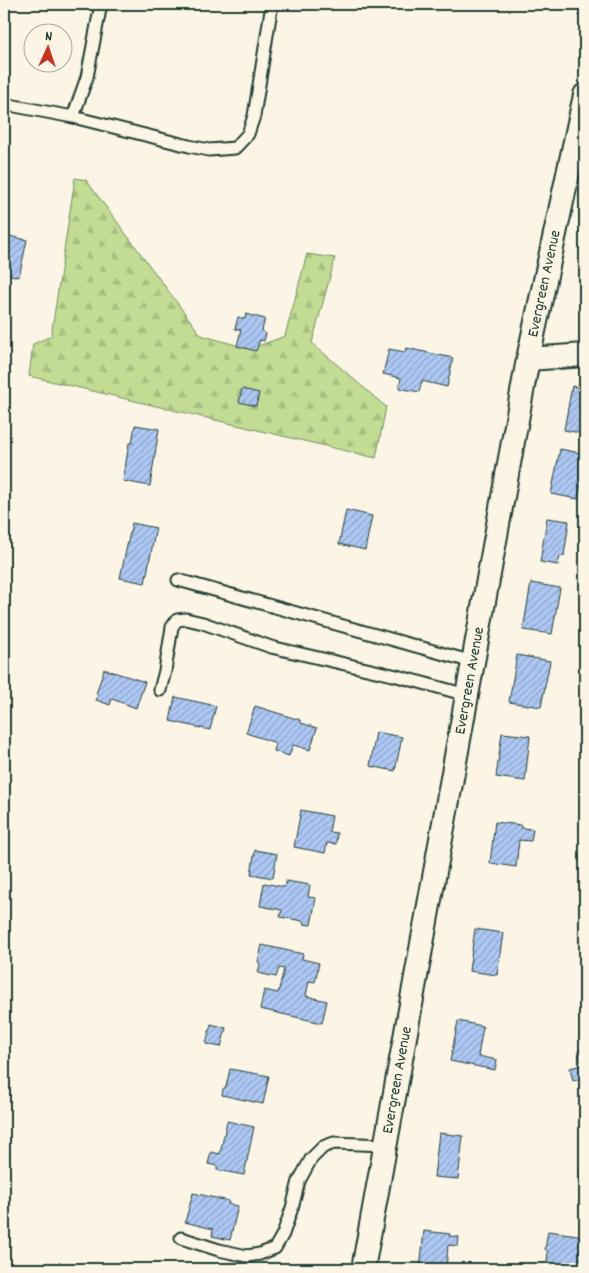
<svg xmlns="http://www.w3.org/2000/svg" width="589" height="1273" font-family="Dekko,sans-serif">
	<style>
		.forest { fill: url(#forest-firs); stroke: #708c64 }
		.building { fill: url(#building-hatch); stroke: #1f3d34 }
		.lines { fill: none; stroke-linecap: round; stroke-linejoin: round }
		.lane-casing { stroke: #1f3d34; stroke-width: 15 }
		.street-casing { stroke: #1f3d34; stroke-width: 26 }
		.lane { stroke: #fcf5e5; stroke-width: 11 }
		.street { stroke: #fcf5e5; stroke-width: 22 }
		.labels { text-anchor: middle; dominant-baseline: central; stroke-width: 5; stroke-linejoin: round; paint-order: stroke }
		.street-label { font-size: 16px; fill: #1f3d34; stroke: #fcf5e5 }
	</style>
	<defs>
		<pattern id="forest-firs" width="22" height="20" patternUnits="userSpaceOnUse" patternTransform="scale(1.25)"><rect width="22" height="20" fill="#c2dc93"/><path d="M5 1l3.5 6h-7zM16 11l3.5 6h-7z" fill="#a6be7f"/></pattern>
		<pattern id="building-hatch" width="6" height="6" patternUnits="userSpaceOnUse" patternTransform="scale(1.25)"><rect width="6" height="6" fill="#aec8f5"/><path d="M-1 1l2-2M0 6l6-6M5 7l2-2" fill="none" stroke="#8da4c7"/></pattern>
	</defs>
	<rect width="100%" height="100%" fill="#fcf5e5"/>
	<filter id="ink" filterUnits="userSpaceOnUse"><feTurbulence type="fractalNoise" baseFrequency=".02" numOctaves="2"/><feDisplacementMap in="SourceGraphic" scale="10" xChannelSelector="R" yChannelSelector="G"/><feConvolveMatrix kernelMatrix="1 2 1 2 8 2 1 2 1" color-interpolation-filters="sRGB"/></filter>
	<g filter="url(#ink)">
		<path class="forest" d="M 75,178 L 86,180 L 201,335 L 250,349 L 285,336 L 307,254 L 335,258 L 312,343 L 386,407 L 376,458 L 29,376 L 33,344 L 51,336 Z"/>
		<path class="building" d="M 4,235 L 27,240 L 19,277 L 4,273 Z
			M 246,314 L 265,319 L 262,330 L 266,334 L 264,341 L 260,340 L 256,351 L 237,346 L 241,330 L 235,329 L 238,317 L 245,319 Z
			M 406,348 L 453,358 L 447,387 L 422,381 L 419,392 L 399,388 L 401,378 L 383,374 L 389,349 L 405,352 Z
			M 572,386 L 585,389 L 585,434 L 564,430 Z
			M 242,389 L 259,393 L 256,406 L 239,402 Z
			M 135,425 L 159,429 L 150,486 L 123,481 L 129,443 L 132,443 Z
			M 560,449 L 585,454 L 585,465 L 578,499 L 551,494 Z
			M 346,510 L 372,516 L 365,550 L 339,544 Z
			M 547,518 L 569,521 L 564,556 L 560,556 L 558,565 L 540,562 Z
			M 132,523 L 156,528 L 145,583 L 120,578 Z
			M 531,583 L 560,588 L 552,634 L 523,630 Z
			M 517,655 L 550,661 L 541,707 L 509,702 Z
			M 104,669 L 145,682 L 136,708 L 112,699 L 110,705 L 96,700 L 98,695 L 96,694 Z
			M 175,697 L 216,706 L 210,730 L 170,721 Z
			M 255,706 L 300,720 L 301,723 L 317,728 L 310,750 L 293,745 L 289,756 L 274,751 L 276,743 L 246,733 Z
			M 376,732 L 402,737 L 395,771 L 370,766 Z
			M 502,733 L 530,736 L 525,781 L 496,777 Z
			M 301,810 L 332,816 L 329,832 L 337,833 L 336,844 L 327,843 L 325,853 L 294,847 Z
			M 495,822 L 521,825 L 521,828 L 533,829 L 531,841 L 519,840 L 516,867 L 490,863 Z
			M 255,850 L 277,854 L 273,878 L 251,874 Z
			M 286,881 L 310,885 L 308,897 L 316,898 L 311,925 L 304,924 L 303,921 L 280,917 L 282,910 L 260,906 L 264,883 L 285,887 Z
			M 475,929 L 503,933 L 497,975 L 469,971 Z
			M 262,945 L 303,954 L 302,959 L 319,963 L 315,982 L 309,981 L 306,996 L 327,1001 L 322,1023 L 260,1009 L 264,990 L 278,993 L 284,969 L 279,968 L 276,977 L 258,973 L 260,964 L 258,962 Z
			M 458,1021 L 482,1026 L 483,1027 L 478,1056 L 497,1060 L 495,1070 L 450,1061 Z
			M 211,1024 L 226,1028 L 221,1047 L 206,1044 Z
			M 585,1049 L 585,1078 L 573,1081 L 570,1068 L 582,1065 L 578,1051 Z
			M 230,1069 L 269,1076 L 263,1104 L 222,1095 L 223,1089 L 226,1087 Z
			M 227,1121 L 254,1127 L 244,1175 L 217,1170 L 217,1166 L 208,1164 L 211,1152 L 220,1154 Z
			M 439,1133 L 463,1136 L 458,1179 L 434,1177 Z
			M 583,1141 L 585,1141 L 585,1184 L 579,1183 Z
			M 193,1193 L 229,1201 L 228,1204 L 238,1206 L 230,1240 L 212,1236 L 213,1229 L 185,1222 Z
			M 424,1231 L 450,1234 L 449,1236 L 459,1237 L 458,1246 L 448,1245 L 446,1269 L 420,1269 Z
			M 548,1231 L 585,1236 L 582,1261 L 579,1260 L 578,1269 L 549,1269 L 550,1262 L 547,1262 L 548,1252 L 545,1249 Z"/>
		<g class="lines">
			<defs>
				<path id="lane" d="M 4,104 L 73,117 L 87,77 L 101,4
					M 73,117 L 189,146 L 209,150 L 235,148 L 248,134 L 254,116 L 272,4
					M 178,580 L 473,662
					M 160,690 L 165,671 L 172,627 L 177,620 L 186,619 L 203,623 L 271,647 L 397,676 L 467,695
					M 181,1238 L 219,1250 L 247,1256 L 260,1254 L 275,1248 L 283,1234 L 292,1208 L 299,1181 L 311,1159 L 323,1147 L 334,1143 L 385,1145"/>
				<g id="street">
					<path d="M 528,359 L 585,355"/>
					<path id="s1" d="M 363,1269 L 528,359 L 585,95"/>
				</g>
			</defs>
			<use href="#lane" class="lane-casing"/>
			<use href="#street" class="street-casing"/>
			<use href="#lane" class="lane"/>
			<use href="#street" class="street"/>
		</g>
	</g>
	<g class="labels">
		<g class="street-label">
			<text stroke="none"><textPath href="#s1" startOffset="1002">Evergreen Avenue</textPath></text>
			<text stroke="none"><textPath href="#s1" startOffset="598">Evergreen Avenue</textPath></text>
			<text stroke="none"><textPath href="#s1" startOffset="192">Evergreen Avenue</textPath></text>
		</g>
	</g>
	<rect width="589" height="1273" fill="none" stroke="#fcf5e5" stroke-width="20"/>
	<rect x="10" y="10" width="569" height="1253" fill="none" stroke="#1f3d34" stroke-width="2" filter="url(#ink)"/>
	<g transform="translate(48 48) rotate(3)"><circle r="24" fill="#fcf5e5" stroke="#a4ab9e"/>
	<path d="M0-4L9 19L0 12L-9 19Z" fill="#c8321e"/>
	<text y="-8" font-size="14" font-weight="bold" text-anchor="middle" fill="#1f3d34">N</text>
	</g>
</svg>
